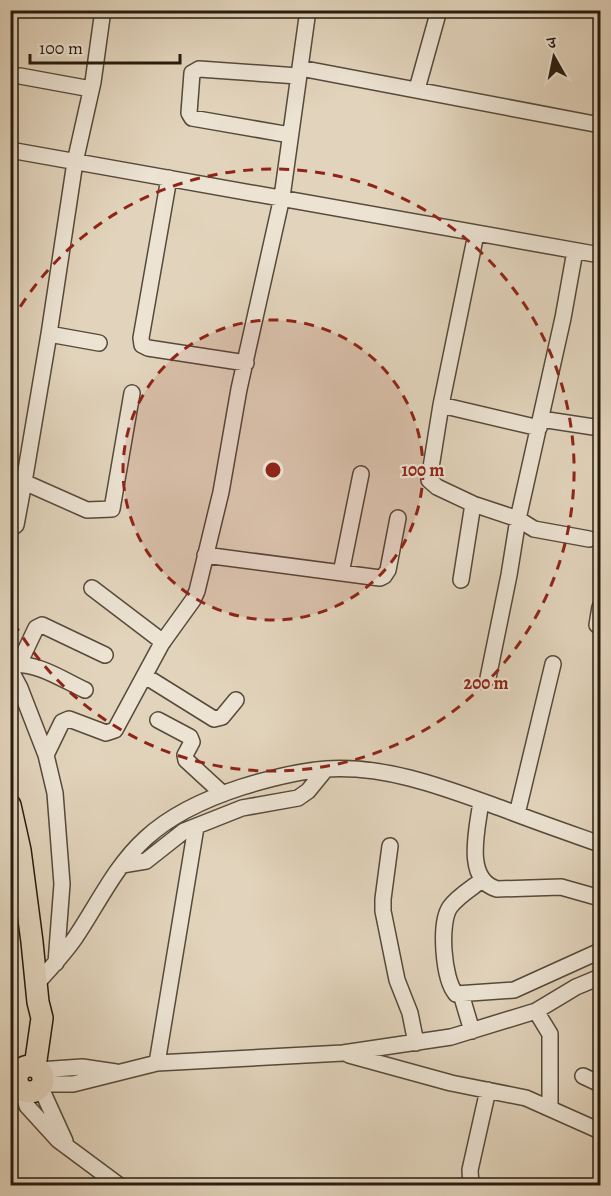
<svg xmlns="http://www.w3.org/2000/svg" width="611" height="1196" font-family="Alegreya,'Noto Serif Devanagari',serif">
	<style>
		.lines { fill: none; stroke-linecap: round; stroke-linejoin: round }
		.minor-casing { stroke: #564a3a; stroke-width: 18 }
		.highway-casing { stroke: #281c0e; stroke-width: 24 }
		.minor { stroke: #ece3d3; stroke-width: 15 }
		.highway { stroke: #e2d4bc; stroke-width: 21 }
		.ring { fill: none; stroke: #8f2418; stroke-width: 3; stroke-dasharray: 10 8 }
		.centre { fill: #8f2418; stroke: #ece3d3; stroke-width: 3 }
		.ring-label { font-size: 18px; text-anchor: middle; font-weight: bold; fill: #8f2418; stroke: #ece3d3; stroke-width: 4.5; stroke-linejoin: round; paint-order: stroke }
	</style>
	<rect width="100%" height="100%" fill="#e2d4bc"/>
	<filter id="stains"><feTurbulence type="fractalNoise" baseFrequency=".00333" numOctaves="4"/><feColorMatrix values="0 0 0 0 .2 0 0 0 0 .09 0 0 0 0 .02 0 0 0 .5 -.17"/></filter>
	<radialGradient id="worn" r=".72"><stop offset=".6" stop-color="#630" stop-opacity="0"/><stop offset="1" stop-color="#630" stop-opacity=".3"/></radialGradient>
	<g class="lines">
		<defs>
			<path id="minor" d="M 300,68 L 600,125
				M 20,76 L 91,89
				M 417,89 L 439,10
				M 290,135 L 192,118 L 189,113 L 192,73 L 199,69 L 298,76
				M 10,150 L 600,255
				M 169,178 L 141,338 L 142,345 L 148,348 L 246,363
				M 476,234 L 441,405 L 429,480 L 437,487 L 473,504 L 518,519 L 534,529 L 589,539
				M 49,334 L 75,162 L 93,82 L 103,10
				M 441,405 L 539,428
				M 541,419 L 600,428
				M 24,482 L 49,334 L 99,343
				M 10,529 L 16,525 L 24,482 L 87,510 L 112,509 L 132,393
				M 205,555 L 380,578 L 384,576 L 388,570 L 398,518
				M 341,573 L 361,474
				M 461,580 L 473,504
				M 92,588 L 163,642
				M 597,625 L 600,607
				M 19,664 L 36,628 L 42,625 L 105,655
				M 10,665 C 36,661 63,680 85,690
				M 10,669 L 20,688 L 46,755 L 55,793 L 62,884 L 56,963
				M 145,676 L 214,719 L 222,717 L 236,700
				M 488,678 L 509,575 L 518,519 L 563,318 L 575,251
				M 158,720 L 190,737 L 192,742 L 185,755 L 186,760 L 223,794
				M 46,755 L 62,722 L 69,719 L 106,733 L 115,730 L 162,643 L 193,600 L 197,591 L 221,492 L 239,389 L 282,197 L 308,10
				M 481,801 C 478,827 463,879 497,889 L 561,887 L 600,898
				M 517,814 L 553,664
				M 390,846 L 383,899 L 383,911 L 397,980 L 410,1013 L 416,1043
				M 122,865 L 146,861 L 184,831 L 242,808 L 298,798 L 308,791 L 326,769
				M 482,880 C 472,888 458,896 450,907 C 439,923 443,979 456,994 L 514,990 L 600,951
				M 37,983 C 50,969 64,954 75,938 C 98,904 115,866 146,838 C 172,814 208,798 242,787 C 268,779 298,771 326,769 C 389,765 448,789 506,810 C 537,822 569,833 600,844
				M 461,994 L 472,1031
				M 536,1011 L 550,1034 L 550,1108
				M 349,1055 L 451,1083 L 526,1098 L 600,1131
				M 157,1063 L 196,827
				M 39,1070 L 82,1067 L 116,1072
				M 583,1076 L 600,1084
				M 42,1084 L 73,1084 L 157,1063 L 343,1053 L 451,1037 L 536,1011 L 576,987 L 600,977
				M 40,1086 L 65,1141
				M 25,1090 L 25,1099 L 27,1106 L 58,1140 L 120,1186
				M 471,1186 L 470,1170 L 488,1090"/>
			<path id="highway" d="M 10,805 L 20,850 L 32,942 L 38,1002 L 42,1018 L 35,1067
				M17 1079a13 13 0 1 1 26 0a13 13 0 1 1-26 0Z"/>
		</defs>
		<use href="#minor" class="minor-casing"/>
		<use href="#highway" class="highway-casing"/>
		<use href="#minor" class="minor"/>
		<use href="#highway" class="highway"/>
	</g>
	<circle cx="273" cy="470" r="150" fill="#8f2418" fill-opacity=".12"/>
	<g class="ring">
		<circle cx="273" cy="470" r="150"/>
		<path d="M11 322A301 301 0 1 1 11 618"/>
	</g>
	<circle cx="273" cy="470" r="9" class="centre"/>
	<g class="ring-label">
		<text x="423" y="476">100 m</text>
		<text x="486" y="689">200 m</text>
	</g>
	<rect width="611" height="1196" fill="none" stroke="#e2d4bc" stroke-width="36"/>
	<rect x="12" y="12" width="587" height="1172" fill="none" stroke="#281c0e" stroke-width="3"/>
	<rect x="18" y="18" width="575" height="1160" fill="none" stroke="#281c0e" stroke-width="1.5"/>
	<g transform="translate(554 57) rotate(351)" stroke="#ece3d3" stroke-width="4.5" paint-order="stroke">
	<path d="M0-4.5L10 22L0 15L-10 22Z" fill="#281c0e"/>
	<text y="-9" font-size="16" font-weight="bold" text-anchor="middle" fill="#281c0e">उ</text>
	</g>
	<path d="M30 54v9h150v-9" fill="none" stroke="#281c0e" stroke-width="3"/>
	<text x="39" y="54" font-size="18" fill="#281c0e" stroke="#ece3d3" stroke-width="4.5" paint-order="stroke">100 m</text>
	<rect width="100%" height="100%" filter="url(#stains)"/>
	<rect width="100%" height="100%" fill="url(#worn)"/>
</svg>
